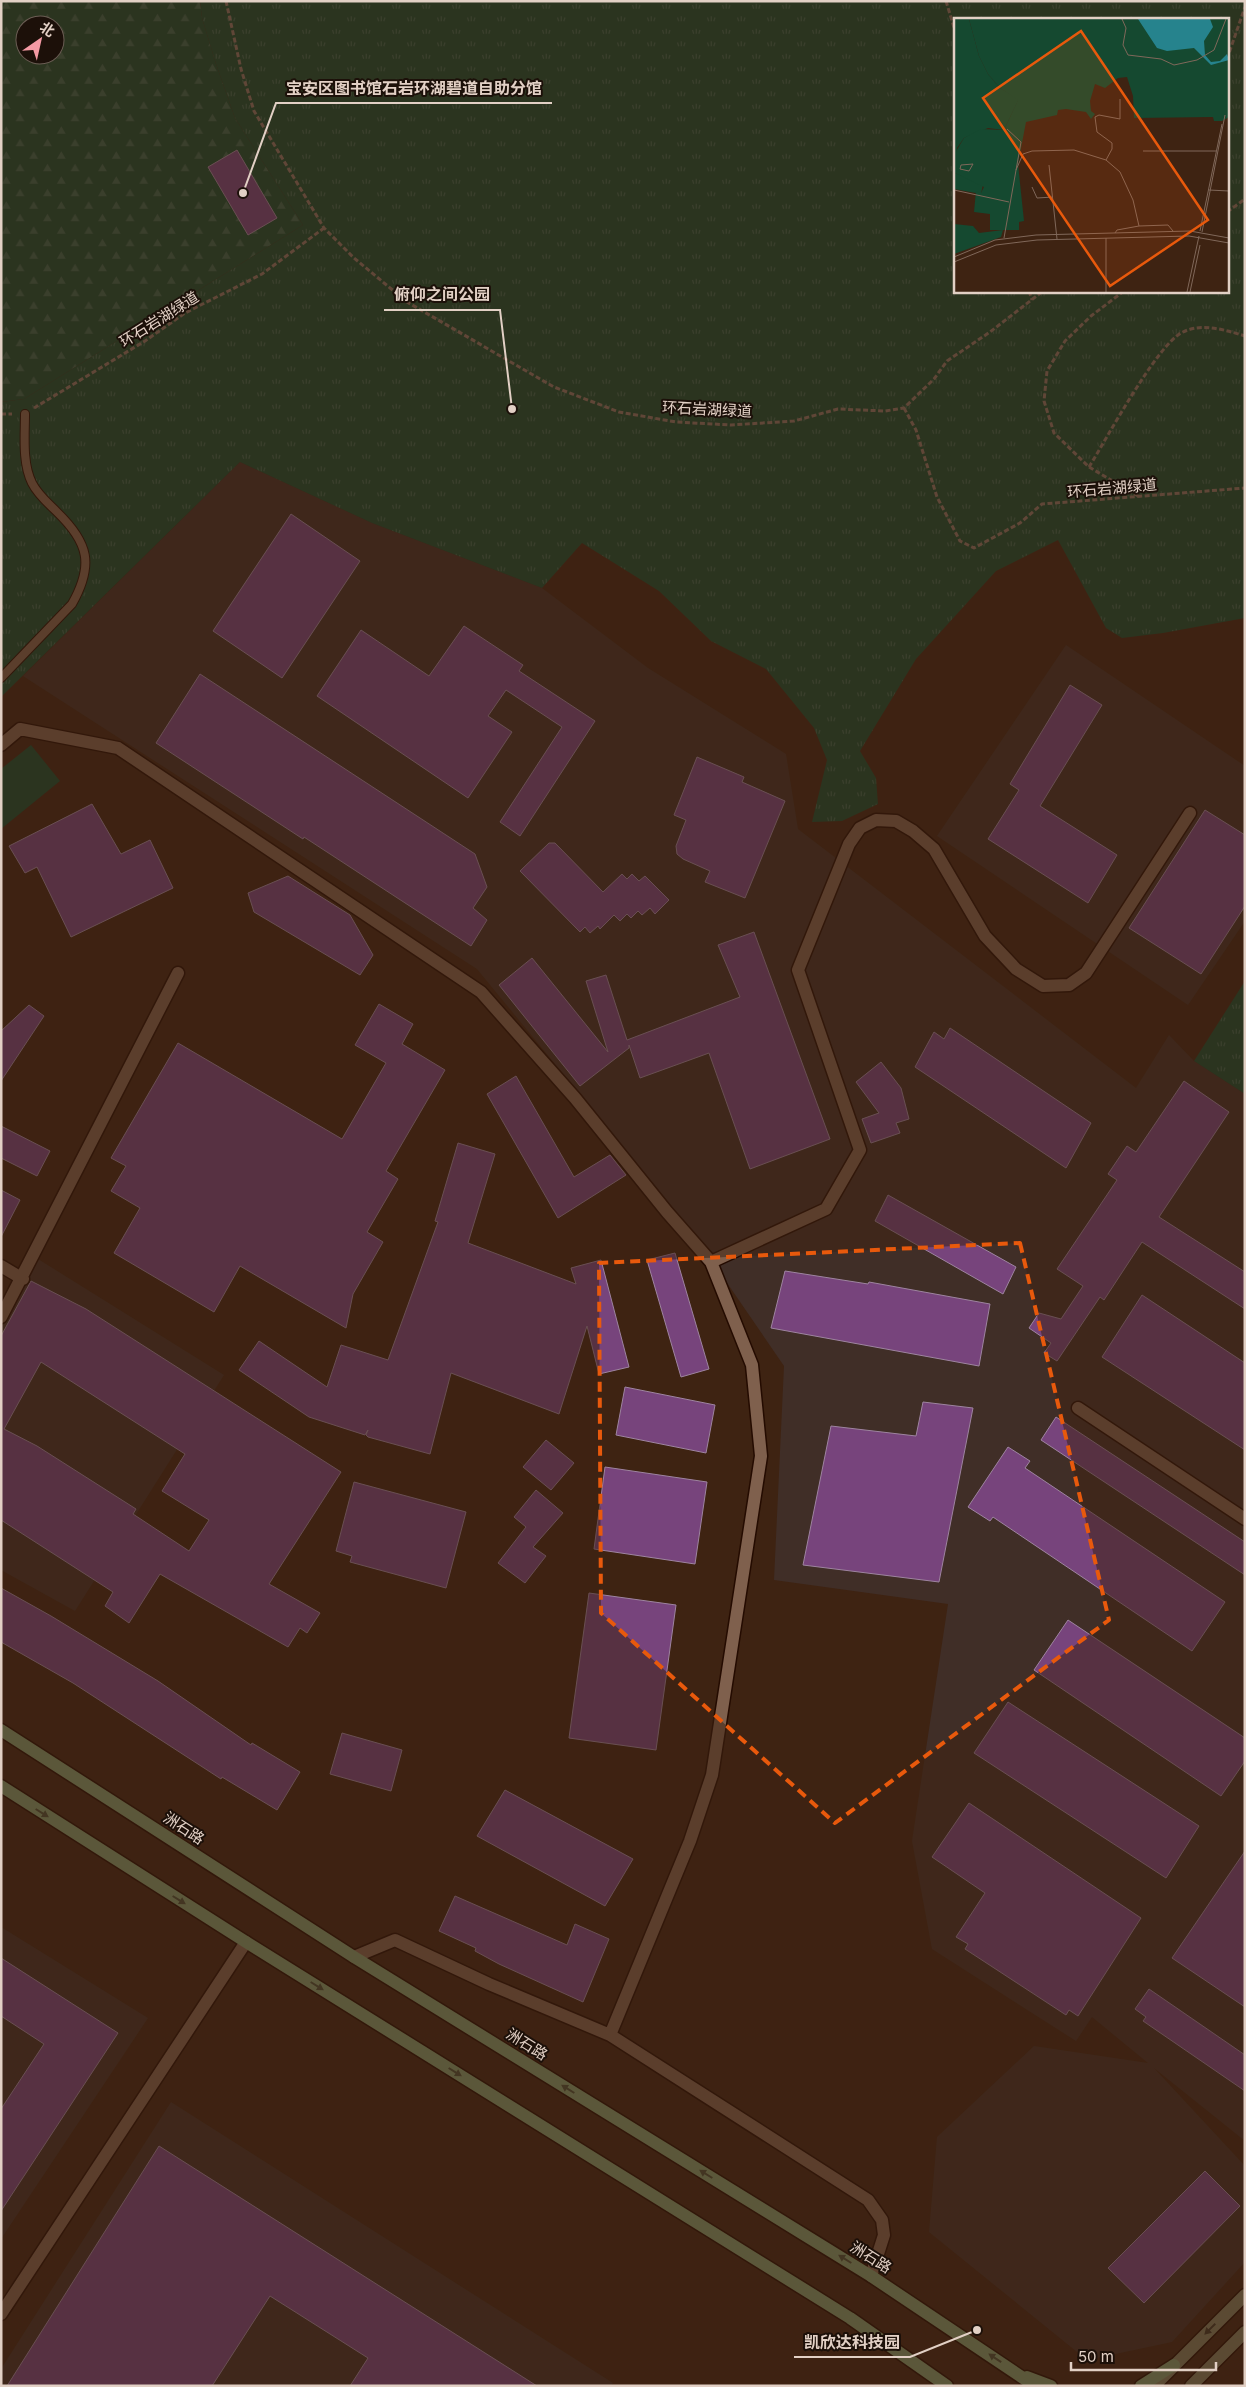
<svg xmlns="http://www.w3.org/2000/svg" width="1246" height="2387" font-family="Inter,'Noto Sans SC',sans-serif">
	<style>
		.industrial { fill: #402e27 }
		.green { fill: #154930 }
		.forest { fill: url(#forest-firs); fill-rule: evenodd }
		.park { fill: url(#park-tufts); fill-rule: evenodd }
		.building { fill: #77447c; stroke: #9e84a0; fill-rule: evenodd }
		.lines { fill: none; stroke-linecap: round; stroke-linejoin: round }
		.lane-casing { stroke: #240b00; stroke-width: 10 }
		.street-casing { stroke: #240b00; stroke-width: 15 }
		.secondary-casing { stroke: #240b00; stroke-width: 15 }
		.primary-casing { stroke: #240b00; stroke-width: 15 }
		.path { stroke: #897264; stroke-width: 3; stroke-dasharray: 5 2.5; stroke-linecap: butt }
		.lane { stroke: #7f604d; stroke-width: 8 }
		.street { stroke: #7f604d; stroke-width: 12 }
		.secondary { stroke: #7f7b5c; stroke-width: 12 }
		.primary { stroke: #7f976a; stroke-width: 12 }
		.oneway { fill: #494d35 }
		.oneway2 { fill: #3f3526 }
		.marked { fill: none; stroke: #e8590c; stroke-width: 4; stroke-dasharray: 10 6; stroke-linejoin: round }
		.labels { text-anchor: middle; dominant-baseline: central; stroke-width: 4; stroke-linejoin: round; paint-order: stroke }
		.street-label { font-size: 15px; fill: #e2d0c5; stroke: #1c1009 }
		.inset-road { fill: none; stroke: #80685a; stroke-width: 1 }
		.view { fill: #e8590c; fill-opacity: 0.15; stroke: #e8590c; stroke-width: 2.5 }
		.inset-edge { fill: none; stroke: #e2d0c5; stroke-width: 2.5 }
		.leader { fill: none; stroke: #e2d0c5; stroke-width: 2 }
		.callout-dot { fill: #e2d0c5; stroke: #1c1009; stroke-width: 2 }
		.callout-label { font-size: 16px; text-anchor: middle; font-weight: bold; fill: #e2d0c5; stroke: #1c1009; stroke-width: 4; stroke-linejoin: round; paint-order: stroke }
	</style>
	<defs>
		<pattern id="forest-firs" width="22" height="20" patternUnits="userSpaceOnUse" patternTransform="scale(1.25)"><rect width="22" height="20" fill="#154930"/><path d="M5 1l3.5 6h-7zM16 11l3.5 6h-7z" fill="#37624c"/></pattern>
		<pattern id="park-tufts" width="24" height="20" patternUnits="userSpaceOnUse" patternTransform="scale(1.25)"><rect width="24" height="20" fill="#154930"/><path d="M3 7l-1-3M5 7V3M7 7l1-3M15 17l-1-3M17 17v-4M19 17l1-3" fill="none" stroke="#37624c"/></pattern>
	</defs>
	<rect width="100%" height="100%" fill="#3e2312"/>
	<path class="industrial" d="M 240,462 L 372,523 L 542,588 L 648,668 L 786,754 L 798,829 L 1136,1088 L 1169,1035 L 1194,1061 L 1245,1094 L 1245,2141 L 1154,2068 L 1245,2166 L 1245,2262 L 1172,2342 L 1087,2360 L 929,2232 L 937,2137 L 1034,2046 L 1148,2063 L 1092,2017 L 1076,2041 L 932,1949 L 912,1841 L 948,1604 L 774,1580 L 784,1366 L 688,1226 L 477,969 L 23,676 Z
		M 1066,645 L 1245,766 L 1245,921 L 1188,1005 L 937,836 Z
		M 38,1259 L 224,1375 L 75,1611 L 1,1570 L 1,1327 Z
		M 1,1927 L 148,2018 L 1,2239 Z
		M 171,2102 L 613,2383 L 611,2386 L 1,2386 L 1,2369 Z"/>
	<path class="green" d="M 31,745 L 60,781 L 1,829 L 1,769 Z"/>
	<path class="forest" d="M 1,1 L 200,1 L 202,18 L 216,64 L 235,118 L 303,225 L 24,399 L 1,402 ZM 25,25 L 55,25 L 55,55 L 25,55 Z"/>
	<path class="park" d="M 200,1 L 1245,1 L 1245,618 L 1163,633 L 1122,638 L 1106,628 L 1058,540 L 996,571 L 916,659 L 860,751 L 876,778 L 878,804 L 842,821 L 812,822 L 827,760 L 814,728 L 766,669 L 711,641 L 659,591 L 582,543 L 542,588 L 372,523 L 240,462 L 1,697 L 1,402 L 24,399 L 303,225 L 235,118 L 216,64 L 202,18 ZM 955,19 L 1227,19 L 1227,291 L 955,291 Z
		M 1245,981 L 1245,1094 L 1194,1061 Z"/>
	<path class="building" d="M 237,150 L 277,218 L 248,235 L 208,167 Z
		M 291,514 L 360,561 L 282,678 L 213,631 Z
		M 464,626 L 523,665 L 519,671 L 595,721 L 520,836 L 500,822 L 562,727 L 506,690 L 488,716 L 512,732 L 468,798 L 317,696 L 361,630 L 429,676 Z
		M 200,674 L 475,854 L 487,887 L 473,908 L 487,920 L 471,946 L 304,837 L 303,839 L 156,743 Z
		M 1070,685 L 1102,705 L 1040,806 L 1117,855 L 1088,903 L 988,839 L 1019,790 L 1010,784 Z
		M 697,757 L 744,777 L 742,782 L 785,801 L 745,898 L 705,882 L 710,871 L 683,859 L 677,854 L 676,846 L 686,820 L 674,815 Z
		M 92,804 L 121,854 L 150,840 L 173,888 L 71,937 L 37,867 L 25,873 L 9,846 Z
		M 1205,810 L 1245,835 L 1245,906 L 1201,974 L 1129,928 Z
		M 549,843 L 555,843 L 603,892 L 622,874 L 627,879 L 632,874 L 639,881 L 645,876 L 669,900 L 655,914 L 650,908 L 642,915 L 638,911 L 631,918 L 627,914 L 620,921 L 614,915 L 600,929 L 598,926 L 590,933 L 585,927 L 580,932 L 520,871 Z
		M 288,876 L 350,915 L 373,955 L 360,975 L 254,912 L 248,893 Z
		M 754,932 L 830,1139 L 750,1169 L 709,1053 L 640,1078 L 629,1045 L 629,1048 L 580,1086 L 499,985 L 532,958 L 608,1052 L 586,981 L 606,975 L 627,1040 L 740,997 L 718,945 Z
		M 379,1004 L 413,1024 L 402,1044 L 445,1070 L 386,1171 L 398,1179 L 367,1232 L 383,1242 L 353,1294 L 346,1328 L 240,1266 L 214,1312 L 114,1253 L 140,1208 L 111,1191 L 126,1166 L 111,1158 L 178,1043 L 342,1139 L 386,1063 L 355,1045 Z
		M 29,1005 L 44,1016 L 1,1081 L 1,1031 Z
		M 950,1028 L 1091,1123 L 1066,1168 L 915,1067 L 934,1032 L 944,1039 Z
		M 881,1062 L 901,1088 L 909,1119 L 896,1123 L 900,1133 L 871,1143 L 862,1119 L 879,1113 L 856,1082 Z
		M 516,1076 L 574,1177 L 610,1155 L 626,1175 L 558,1218 L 487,1094 Z
		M 1184,1081 L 1229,1112 L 1159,1217 L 1245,1272 L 1245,1309 L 1142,1242 L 1104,1300 L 1100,1297 L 1057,1361 L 1044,1353 L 1051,1343 L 1029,1328 L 1039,1313 L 1061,1319 L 1083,1286 L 1057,1269 L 1117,1180 L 1108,1174 L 1127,1146 L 1136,1152 Z
		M 1,1126 L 50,1151 L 37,1176 L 1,1158 Z
		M 458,1143 L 495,1154 L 468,1243 L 576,1284 L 571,1268 L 601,1260 L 629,1367 L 599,1374 L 587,1326 L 559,1414 L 451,1373 L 430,1454 L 368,1437 L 366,1435 L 368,1430 L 365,1435 L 309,1417 L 239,1370 L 259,1341 L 327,1387 L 341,1345 L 388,1360 L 438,1222 L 435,1221 Z
		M 1,1190 L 20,1200 L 1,1237 Z
		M 888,1195 L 1016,1267 L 1003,1294 L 875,1221 Z
		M 675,1253 L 709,1369 L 681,1377 L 647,1260 Z
		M 785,1271 L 868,1284 L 869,1282 L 990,1304 L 979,1366 L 771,1328 Z
		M 31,1281 L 86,1309 L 341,1472 L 269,1584 L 320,1613 L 307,1633 L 300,1628 L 288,1647 L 160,1574 L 129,1623 L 105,1606 L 113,1592 L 1,1520 L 1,1336 ZM 41,1362 L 185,1454 L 162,1491 L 209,1520 L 189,1551 L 133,1514 L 136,1509 L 37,1446 L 4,1429 Z
		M 1142,1295 L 1245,1363 L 1245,1450 L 1102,1357 Z
		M 625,1387 L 715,1405 L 706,1453 L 616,1435 Z
		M 923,1402 L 973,1408 L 939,1582 L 803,1565 L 831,1426 L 916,1436 Z
		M 1056,1417 L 1245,1542 L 1245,1575 L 1041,1440 Z
		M 546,1440 L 574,1463 L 551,1490 L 523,1467 Z
		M 1008,1447 L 1030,1461 L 1025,1468 L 1225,1602 L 1192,1651 L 993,1517 L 990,1521 L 968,1507 Z
		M 605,1467 L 707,1482 L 695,1564 L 594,1549 Z
		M 354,1482 L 466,1512 L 446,1588 L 350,1562 L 352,1556 L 336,1551 Z
		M 536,1490 L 563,1513 L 533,1547 L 546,1556 L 525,1583 L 498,1563 L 526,1527 L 514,1517 Z
		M 1,1588 L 51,1616 L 158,1681 L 251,1745 L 252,1743 L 300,1772 L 277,1810 L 222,1777 L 221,1779 L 73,1683 L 1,1642 Z
		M 589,1593 L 676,1605 L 656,1750 L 569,1738 Z
		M 1068,1620 L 1245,1738 L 1245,1761 L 1221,1796 L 1034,1670 Z
		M 1008,1702 L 1199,1826 L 1166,1878 L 974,1753 Z
		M 342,1733 L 402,1750 L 391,1791 L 330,1774 Z
		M 505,1790 L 633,1859 L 605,1906 L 477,1836 Z
		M 969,1803 L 1141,1918 L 1078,2016 L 1069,2010 L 1066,2015 L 965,1949 L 968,1944 L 956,1937 L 985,1893 L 932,1857 Z
		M 1245,1851 L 1245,2007 L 1172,1958 Z
		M 455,1896 L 567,1945 L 575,1924 L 609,1939 L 583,2002 L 499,1964 L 475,1951 L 476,1948 L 439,1931 Z
		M 1,1958 L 118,2033 L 1,2211 L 1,2109 L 44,2044 L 1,2016 Z
		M 1149,1989 L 1245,2055 L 1245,2091 L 1143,2021 L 1146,2017 L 1135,2009 Z
		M 159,2146 L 537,2386 L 350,2386 L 368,2358 L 270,2296 L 212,2386 L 7,2386 Z
		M 1205,2171 L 1240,2206 L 1144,2303 L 1108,2268 Z"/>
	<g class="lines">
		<defs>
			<path id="lane" d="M 1,678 L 72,604 C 94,565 89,543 57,512 C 48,503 38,495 32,483 C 22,463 25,435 25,414"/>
			<path id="street" d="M 1,745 L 20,729 L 118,748 L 481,992 L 575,1098 L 667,1212 L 711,1262 L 752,1365 L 761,1456 L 712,1775 L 690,1841 L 610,2035
				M 711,1262 L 826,1209 L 860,1150 L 798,970 L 849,844 L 860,828 L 876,820 L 896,821 L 913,831 L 934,849 L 985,936 L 1016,969 L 1043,986 L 1069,985 L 1086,973 L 1190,813
				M 1,1266 L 23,1279
				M 1,1317 L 178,973
				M 1078,1408 L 1245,1519
				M 354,1957 L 395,1940 L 489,1984 L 610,2035 L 868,2200 L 882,2220 L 884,2235 L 871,2276
				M 1,2314 L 246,1942"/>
			<path id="secondary" d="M 1154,2386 L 1245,2295
				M 1191,2386 L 1245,2332"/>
			<path id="primary" d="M 1,1730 L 354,1957 L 871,2276 L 1035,2386
				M 1,1786 L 246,1942 L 850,2318 L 947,2386
				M 1027,2377 L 1051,2386
				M 1141,2386 L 1174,2365"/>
		</defs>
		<use href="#lane" class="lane-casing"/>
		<use href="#street" class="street-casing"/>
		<use href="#secondary" class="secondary-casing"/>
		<use href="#primary" class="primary-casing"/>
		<path class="path" d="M 226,1 L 241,69 L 254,111 L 324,228 L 354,258 L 407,302 L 554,387 L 619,412 L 676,422 L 731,425 L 794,421 L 838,409 L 885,411 L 904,408 L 934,379 L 947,361 L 990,332 L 1043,291
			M 946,1 L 955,31
			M 1227,59 L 1245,7
			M 1227,212 L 1245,199
			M 1029,291 L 1032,300
			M 1124,291 L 1091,316 L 1065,341 L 1047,371 L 1044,401 L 1054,433 L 1089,467 L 1138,496
			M 34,408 L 145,341 L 185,313 L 262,274 L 324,228
			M 904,408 L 916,430 L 937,497 L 960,541 L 974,548 L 1020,523 L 1042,504 L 1245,488
			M 1,414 L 12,414
			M 1089,467 C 1107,438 1156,347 1181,333 C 1201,322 1225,330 1245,336"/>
		<use href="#lane" class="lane"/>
		<use href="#street" class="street"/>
		<use href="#secondary" class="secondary"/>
		<use href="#primary" class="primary"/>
	</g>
	<defs><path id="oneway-solid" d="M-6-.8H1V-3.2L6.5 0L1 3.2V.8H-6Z" transform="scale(1.25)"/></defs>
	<g class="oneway">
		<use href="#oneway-solid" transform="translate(42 1813) rotate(32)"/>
		<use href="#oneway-solid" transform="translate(179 1900) rotate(32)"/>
		<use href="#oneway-solid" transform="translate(317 1986) rotate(32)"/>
		<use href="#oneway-solid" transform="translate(455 2072) rotate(32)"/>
		<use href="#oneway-solid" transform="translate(568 2089) rotate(-148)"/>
		<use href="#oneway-solid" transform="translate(706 2174) rotate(-148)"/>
		<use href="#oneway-solid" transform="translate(845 2259) rotate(-148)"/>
		<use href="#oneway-solid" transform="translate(995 2358) rotate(-146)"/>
	</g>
	<use class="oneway2" href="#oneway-solid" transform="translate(1210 2329) rotate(135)"/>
	<path d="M0 0H1246V2387H0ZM 1020,1243 L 1109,1620 L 835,1823 L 601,1613 L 599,1263 Z" fill="#3e2312" fill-opacity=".55" fill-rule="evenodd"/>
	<path class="marked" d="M 1020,1243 L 1109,1620 L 835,1823 L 601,1613 L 599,1263 Z"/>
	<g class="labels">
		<g class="street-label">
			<text transform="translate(159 319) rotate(-32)">环石岩湖绿道</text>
			<text transform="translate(707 409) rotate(3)">环石岩湖绿道</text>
			<text transform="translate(1112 488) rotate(-5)">环石岩湖绿道</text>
			<text transform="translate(184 1828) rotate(33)">洲石路</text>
			<text transform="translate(527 2044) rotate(32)">洲石路</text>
			<text transform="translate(871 2257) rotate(32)">洲石路</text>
		</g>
	</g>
	<g transform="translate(954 18)">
		<rect width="275" height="275" fill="#3e2312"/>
		<path d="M 0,1 L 15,1 L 25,38 L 34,56 L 46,70 L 65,81 L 50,112 L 34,110 L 10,120 L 3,130 L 1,155 L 29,166 L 27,176 L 0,171 ZM 0,206 L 19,208 L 25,215 L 49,212 L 47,219 L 0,236 Z" fill="#154930"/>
		<path d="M 15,1 L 275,1 L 275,99 L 268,103 L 260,103 L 259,99 L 180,100 L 179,78 L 173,59 L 164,60 L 151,70 L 141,66 L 136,83 L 137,93 L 141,96 L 137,101 L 132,94 L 112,91 L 104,92 L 103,97 L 72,104 L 64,146 L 70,203 L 65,204 L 65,212 L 36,212 L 36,196 L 20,194 L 22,173 L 27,175 L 30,169 L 1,155 L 1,135 L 10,120 L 27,111 L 50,112 L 64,82 L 46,70 L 34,56 L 25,38 Z" fill="#154930"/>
		<path d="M 184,1 L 256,1 L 259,9 L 250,23 L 251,37 L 257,44 L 266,43 L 273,36 L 275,42 L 257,47 L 240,30 L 213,33 L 203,30 Z" fill="#26838d"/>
		<path class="inset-road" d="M 168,1 L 172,10 L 169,27 L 174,37 L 207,41 L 220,47 L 243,42 L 260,32 L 272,1M 189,133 L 262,133M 152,142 L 158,131 L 158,125 L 143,114 L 141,99 L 145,97 L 166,101 L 166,81M 19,146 L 15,153 L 6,151 L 7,147 ZM 95,147 L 103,221M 62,152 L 69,136 L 78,133 L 120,132 L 152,142 L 166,154 L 179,182 L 185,208M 78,169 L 83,180 L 99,179M 0,172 L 55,184M 255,172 L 275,173M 246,213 L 268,106M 248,214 L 271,97M 161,215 L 163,212 L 185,208 L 214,207 L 219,213M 50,220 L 67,124 L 53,111M 152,220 L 152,274M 0,239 L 41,222 L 82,217 L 236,213 L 275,220M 0,244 L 42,227 L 83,222 L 235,218 L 275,225M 233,274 L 245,218M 236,274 L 246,227"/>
		<path class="view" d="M 127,13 L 254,202 L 156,268 L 29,80 Z"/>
		<rect width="275" height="275" class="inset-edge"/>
	</g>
	<path class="leader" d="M243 193L276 103H552M512 409L500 310H384M977 2330L910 2357H794"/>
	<g class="callout-dot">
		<circle cx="243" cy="193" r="5"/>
		<circle cx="512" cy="409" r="5"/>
		<circle cx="977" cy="2330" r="5"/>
	</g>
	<g class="callout-label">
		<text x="414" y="94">宝安区图书馆石岩环湖碧道自助分馆</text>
		<text x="442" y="300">俯仰之间公园</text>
		<text x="852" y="2348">凯欣达科技园</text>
	</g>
	<rect width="1246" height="2387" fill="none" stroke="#e2d0c5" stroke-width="5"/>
	<g transform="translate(40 40) rotate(34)"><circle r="24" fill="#1c1009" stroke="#6b5d54"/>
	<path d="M0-4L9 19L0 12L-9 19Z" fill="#f49aa4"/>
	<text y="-8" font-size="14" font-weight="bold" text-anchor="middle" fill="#e2d0c5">北</text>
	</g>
	<path d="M1071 2362v8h145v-8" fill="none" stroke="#e2d0c5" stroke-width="2.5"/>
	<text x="1078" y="2362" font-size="15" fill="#e2d0c5" stroke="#1c1009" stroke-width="4" paint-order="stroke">50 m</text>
</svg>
